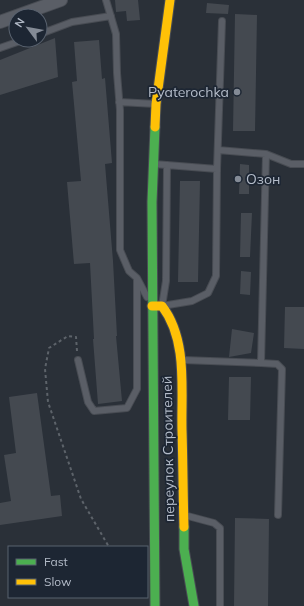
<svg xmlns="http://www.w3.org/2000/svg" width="304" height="606" font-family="Mulish,sans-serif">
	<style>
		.building { fill: #444950 }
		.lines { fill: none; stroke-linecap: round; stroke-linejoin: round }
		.lane-casing { stroke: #484c53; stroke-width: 8 }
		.street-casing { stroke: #484c53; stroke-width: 14 }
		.fast-casing { stroke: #484c53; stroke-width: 11 }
		.slow-casing { stroke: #484c53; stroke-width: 11 }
		.path { stroke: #5d636a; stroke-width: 2; stroke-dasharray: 3 3; stroke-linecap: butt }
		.lane { stroke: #5a5e66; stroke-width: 6 }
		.street { stroke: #5a5e66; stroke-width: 12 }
		.fast { stroke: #4caf50; stroke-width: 9 }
		.slow { stroke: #ffc107; stroke-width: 9 }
		.poi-dot { fill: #848b96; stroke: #1d2633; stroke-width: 1.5 }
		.labels { text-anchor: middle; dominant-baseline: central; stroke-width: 3.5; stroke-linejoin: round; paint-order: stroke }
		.poi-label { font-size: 14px; fill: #b4bcc9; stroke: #1d2633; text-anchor: end }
		.street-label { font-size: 14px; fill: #b4bcc9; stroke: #1d2633 }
	</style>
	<rect width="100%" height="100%" fill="#2a3038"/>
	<path class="building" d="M 115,0 L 138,0 L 140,20 L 127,21 L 126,11 L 116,12 Z
		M 207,3 L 229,5 L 228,14 L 206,13 Z
		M 235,14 L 257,15 L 255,131 L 233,131 Z
		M 55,38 L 58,77 L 0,95 L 0,60 Z
		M 99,40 L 102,79 L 105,78 L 112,163 L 105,164 L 113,261 L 117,336 L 116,336 L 122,401 L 98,404 L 93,339 L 94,339 L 90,263 L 74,264 L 67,182 L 81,181 L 72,82 L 77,81 L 74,42 Z
		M 240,164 L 249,165 L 249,194 L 239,194 Z
		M 180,181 L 200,181 L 198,282 L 178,282 Z
		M 241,213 L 252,213 L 250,257 L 240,257 Z
		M 241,271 L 251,272 L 250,295 L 240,294 Z
		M 285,307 L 304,307 L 304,349 L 284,348 Z
		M 232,329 L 254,333 L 251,353 L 229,357 Z
		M 229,377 L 251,377 L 250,420 L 228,420 Z
		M 37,393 L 51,496 L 60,495 L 62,516 L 0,525 L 0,503 L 11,501 L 4,455 L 16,453 L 9,397 Z
		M 235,518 L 269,519 L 268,606 L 234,606 Z"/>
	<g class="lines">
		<defs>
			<path id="lane" d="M 106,0 L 116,34 L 117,73 L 120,110 L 120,250 L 129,271 L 137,278 L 147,297
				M 40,34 L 72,22 L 111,16
				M 0,48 L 23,40
				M 119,102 L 156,104
				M 218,150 L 266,154 L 291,164 L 304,164
				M 154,164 L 217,169 L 216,276 L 208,293 L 192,301 L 162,306 L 166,281 L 167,165
				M 217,169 L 222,21
				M 78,360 L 88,402 L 94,411 L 127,408 L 137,389 L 137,279
				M 183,360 L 261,363 L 266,154
				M 261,363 L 277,364 L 282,369 L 278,515
				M 184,515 L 214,523 L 220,528 L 220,606"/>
			<path id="street" d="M 0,22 L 61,0"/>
			<path id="fast" d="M 184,527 L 184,549 L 194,606
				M 155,606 L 152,202 L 155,127"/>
			<path id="slow" d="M 155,127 L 156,104 L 170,0
				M 152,306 L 162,306 C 188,340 181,390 182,430 C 183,462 183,495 184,527"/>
		</defs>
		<use href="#lane" class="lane-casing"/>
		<use href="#street" class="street-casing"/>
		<use href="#fast" class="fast-casing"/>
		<use href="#slow" class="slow-casing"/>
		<path class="path" d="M 77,351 L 76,337 L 68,336 L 49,348 L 45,369 L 48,402 L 81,499 L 109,547"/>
		<use href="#lane" class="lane"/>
		<use href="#street" class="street"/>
		<use href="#fast" class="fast"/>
		<use href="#slow" class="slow"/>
	</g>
	<g class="poi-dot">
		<circle cx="237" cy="92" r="4"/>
		<circle cx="238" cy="179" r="4"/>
	</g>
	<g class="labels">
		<g class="poi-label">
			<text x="229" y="92">Pyaterochka</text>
			<text x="246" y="179" text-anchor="start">Озон</text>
		</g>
		<g class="street-label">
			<text transform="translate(168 449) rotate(-91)">переулок Строителей</text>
		</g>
	</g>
	<rect x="8" y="546" width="140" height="52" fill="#1d2633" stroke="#59626f"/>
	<rect x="16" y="559" width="20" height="6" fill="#4caf50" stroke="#59626f"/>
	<text x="44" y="566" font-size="12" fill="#b4bcc9">Fast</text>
	<rect x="16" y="579" width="20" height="6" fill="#ffc107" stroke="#59626f"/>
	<text x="44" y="586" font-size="12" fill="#b4bcc9">Slow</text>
	<g transform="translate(28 28) rotate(302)"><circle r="19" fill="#1d2633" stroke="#59626f"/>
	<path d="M0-3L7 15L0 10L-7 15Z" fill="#848b96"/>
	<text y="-6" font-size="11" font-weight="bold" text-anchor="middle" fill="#b4bcc9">N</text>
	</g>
</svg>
